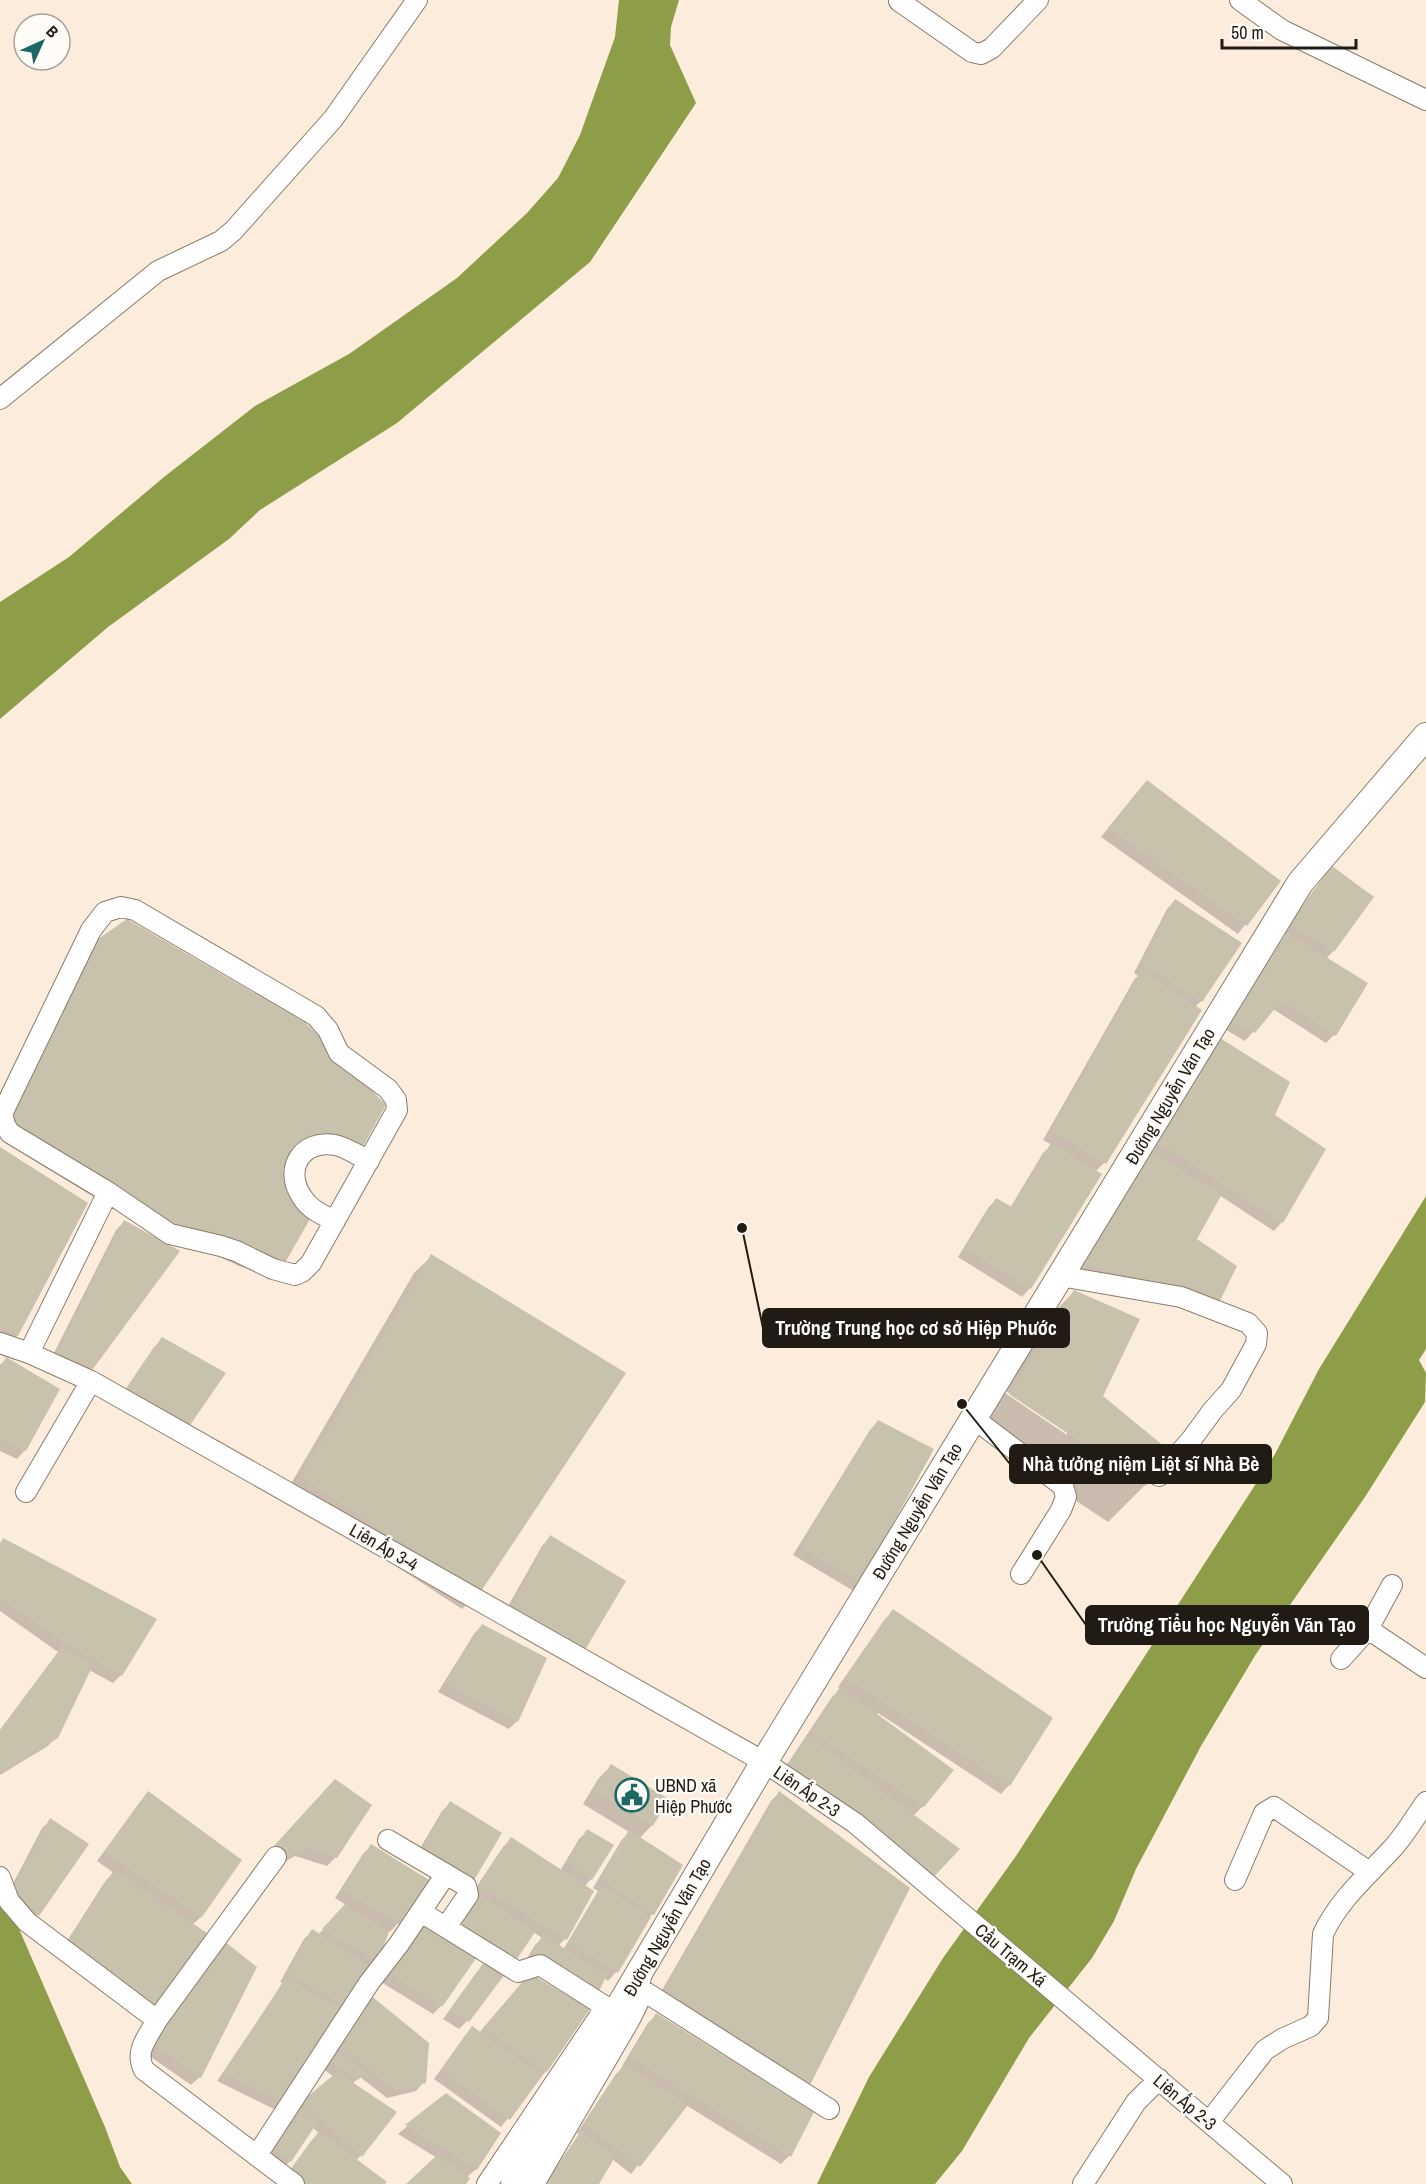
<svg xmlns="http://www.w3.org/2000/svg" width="1426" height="2184" font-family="'Archivo Narrow',sans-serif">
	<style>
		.water { fill: #8e9d47 }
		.shadow { fill: #0003; fill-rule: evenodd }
		.building { fill: #c8c2ad }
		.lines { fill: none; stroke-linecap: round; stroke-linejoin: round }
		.minor-casing { stroke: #8b7d6d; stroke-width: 22 }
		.major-casing { stroke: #8b7d6d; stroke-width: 28 }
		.minor { stroke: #fff; stroke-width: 20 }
		.major { stroke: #fff; stroke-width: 26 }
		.labels { text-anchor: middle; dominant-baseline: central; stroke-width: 4.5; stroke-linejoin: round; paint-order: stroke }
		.street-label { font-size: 18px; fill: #211b15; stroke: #fffcf8 }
		.poi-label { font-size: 18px; fill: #211b15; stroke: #fffcf8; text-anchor: start }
		.leader { fill: none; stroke: #211b15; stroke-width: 2 }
		.callout-dot { fill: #211b15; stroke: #fffcf8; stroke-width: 2 }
		.callout { fill: #211b15; stroke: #211b15; stroke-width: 2 }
		.callout-label { font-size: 20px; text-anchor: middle; font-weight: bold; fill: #fff }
	</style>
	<rect width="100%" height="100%" fill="#fcecdb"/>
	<path class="water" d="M 619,0 L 679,0 L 671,27 L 670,45 L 696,103 L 590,262 L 397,423 L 260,510 L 229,539 L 108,627 L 0,719 L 0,602 L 69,557 L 164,477 L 255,406 L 349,354 L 457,278 L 527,213 L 558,178 L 580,135 L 615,37 Z
		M 1426,1196 L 1426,1349 L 1419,1360 L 1426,1373 L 1425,1402 L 1365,1497 L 1256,1654 L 1201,1746 L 1136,1869 L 1114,1921 L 1092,1958 L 1029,2038 L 962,2151 L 935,2184 L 817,2184 L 869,2077 L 943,1958 L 1016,1856 L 1275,1454 L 1319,1369 Z
		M 0,1885 L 105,2127 L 120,2167 L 132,2184 L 0,2184 Z"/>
	<path class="shadow" d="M 1139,790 L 1278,881 L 1238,934 L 1101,837 Z
		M 1332,868 L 1333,951 L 1326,959 L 1334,1035 L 1326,1043 L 1273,1009 L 1245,1041 L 1223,1028 L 1250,981 L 1286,936 L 1281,933 Z
		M 1175,900 L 1201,1001 L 1195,1007 L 1200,1010 L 1104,1163 L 1095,1172 L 1100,1175 L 1030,1288 L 1022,1297 L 958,1257 L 988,1208 L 996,1200 L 1010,1208 L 1043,1153 L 1052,1145 L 1043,1140 L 1134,980 L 1138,976 L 1134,973 L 1167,909 Z
		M 127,920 L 348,1160 L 302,1145 L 281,1169 L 270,1275 L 239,1266 L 196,1246 L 163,1243 L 92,1368 L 84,1376 L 49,1363 L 116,1230 L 124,1222 L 162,1243 L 164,1240 L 4,1142 L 5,1114 L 85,953 L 99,940 Z
		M 1212,1049 L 1273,1116 L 1324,1149 L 1282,1222 L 1274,1231 L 1219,1195 L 1195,1240 L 1218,1302 L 1078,1272 L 1142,1162 L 1153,1151 Z
		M 0,1149 L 17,1336 L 9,1344 L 0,1339 Z
		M 432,1256 L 479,1592 L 462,1609 L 285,1494 L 414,1273 Z
		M 1074,1292 L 1101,1396 L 1145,1485 L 1108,1522 L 973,1432 L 1037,1329 ZM 1003,1389 L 1067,1432 L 1067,1435 L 1002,1391 Z
		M 163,1339 L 224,1373 L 189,1424 L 180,1433 L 119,1399 L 154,1347 Z
		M 6,1359 L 25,1450 L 17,1459 L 0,1451 L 0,1365 Z
		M 878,1421 L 860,1582 L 852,1590 L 793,1555 L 870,1430 Z
		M 550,1537 L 624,1581 L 502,1617 L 542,1546 Z
		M 3,1540 L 121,1675 L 113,1683 L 89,1670 L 56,1737 L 48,1746 L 0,1775 L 0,1730 L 58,1652 L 0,1611 L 0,1543 Z
		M 894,1611 L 1051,1719 L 1009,1785 L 1001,1794 L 878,1713 L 877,1716 L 923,1806 L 913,1816 L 851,1828 L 778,1778 L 832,1697 L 841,1689 L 838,1687 L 885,1619 Z
		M 482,1625 L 517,1721 L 509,1729 L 438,1692 L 474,1634 Z
		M 611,1766 L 652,1825 L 639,1839 L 653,1914 L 648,1918 L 616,1972 L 608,1981 L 604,1978 L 524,1963 L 535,1945 L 542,1938 L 533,1932 L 467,2021 L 459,2029 L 443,2019 L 476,1973 L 485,1964 L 473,1892 L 503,1847 L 511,1839 L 560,1871 L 579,1839 L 588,1831 L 591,1879 L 584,1887 L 592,1892 L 565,1939 L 558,1946 L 563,1950 L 598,1891 L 593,1888 L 621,1841 L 629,1832 L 583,1804 L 598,1779 Z
		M 327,1790 L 336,1857 L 327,1866 L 295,1856 L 279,1865 L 266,1856 Z
		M 148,1793 L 240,1861 L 201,1917 L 193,1924 L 156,2005 L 148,2013 L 60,1952 L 106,1880 L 114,1873 L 97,1861 L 140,1802 Z
		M 779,1793 L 809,2084 L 801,2092 L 658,1997 L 771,1801 Z
		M 450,1803 L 472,1881 L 412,1862 L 442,1811 Z
		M 51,1820 L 87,1844 L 38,1915 L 30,1923 L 6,1897 L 42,1828 Z
		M 371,1846 L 398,1923 L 390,1932 L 388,1931 L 377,1961 L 276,2110 L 217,2081 L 283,1983 L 280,1982 L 304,1939 L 312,1931 L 318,1935 L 346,1905 L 335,1898 L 363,1854 Z
		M 412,1932 L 441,2006 L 433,2014 L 376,1979 Z
		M 216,1952 L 200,2077 L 191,2085 L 145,2053 Z
		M 522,1983 L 587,2009 L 546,2071 L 501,2127 L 434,2079 L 464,2037 L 472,2028 L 479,2033 Z
		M 361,2004 L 424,2082 L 416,2091 L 387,2098 L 360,2077 L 352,2084 L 395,2113 L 356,2161 L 383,2184 L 280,2184 L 311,2141 L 319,2133 L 312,2127 L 290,2161 L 282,2170 L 259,2154 L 302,2103 L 334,2077 L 320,2067 Z
		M 656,2015 L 812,2112 L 789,2156 L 781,2164 L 686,2105 L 631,2174 L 612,2159 L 597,2184 L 544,2184 L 579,2135 L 577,2133 L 616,2074 L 624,2067 L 622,2066 L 648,2023 Z
		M 446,2094 L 476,2169 L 467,2177 L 464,2184 L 408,2184 L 437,2158 L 398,2134 Z"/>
	<path class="building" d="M 1147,780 L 1281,881 L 1247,926 L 1108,828 Z
		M 1332,866 L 1374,897 L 1334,952 L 1288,924 Z
		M 1175,899 L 1242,943 L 1202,1002 L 1141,964 Z
		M 127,919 L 306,1023 L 386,1105 L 362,1148 L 316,1133 L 295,1152 L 283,1170 L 287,1184 L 310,1219 L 285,1263 L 182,1231 L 16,1129 L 17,1100 L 98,939 Z
		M 1287,933 L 1368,983 L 1336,1036 L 1281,1001 L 1255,1033 L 1230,1020 L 1258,971 Z
		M 1142,970 L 1202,1010 L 1106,1164 L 1051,1131 Z
		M 1220,1038 L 1290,1082 L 1275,1115 L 1326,1149 L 1283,1223 L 1158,1143 Z
		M 1051,1143 L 1102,1174 L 1031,1289 L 965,1249 L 996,1198 L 1012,1207 Z
		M 0,1147 L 88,1203 L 18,1336 L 0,1326 Z
		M 1150,1151 L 1222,1194 L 1197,1239 L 1237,1266 L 1219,1303 L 1182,1290 L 1085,1264 Z
		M 124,1220 L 180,1251 L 93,1369 L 56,1354 Z
		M 431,1254 L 626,1373 L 480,1593 L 301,1477 Z
		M 1074,1290 L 1140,1319 L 1103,1396 L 1171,1452 L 1146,1486 L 1009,1394 Z
		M 162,1337 L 226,1373 L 190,1425 L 126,1390 Z
		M 6,1357 L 60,1389 L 26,1451 L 0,1438 L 0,1370 Z
		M 878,1420 L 934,1449 L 861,1582 L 800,1547 Z
		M 550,1535 L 626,1581 L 582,1655 L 510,1609 Z
		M 3,1538 L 157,1619 L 122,1676 L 66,1644 L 0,1598 L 0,1544 Z
		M 893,1609 L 1053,1718 L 1010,1786 L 845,1678 Z
		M 482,1624 L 547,1658 L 518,1722 L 445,1684 Z
		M 62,1647 L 93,1665 L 58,1738 L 2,1772 L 0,1770 L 0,1730 Z
		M 840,1687 L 954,1770 L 924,1807 L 811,1732 Z
		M 807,1735 L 960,1849 L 930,1881 L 785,1769 Z
		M 611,1764 L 669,1799 L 653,1826 L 594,1791 Z
		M 335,1779 L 372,1805 L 337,1858 L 305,1848 L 288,1857 L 273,1847 Z
		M 148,1791 L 242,1860 L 202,1917 L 104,1852 Z
		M 779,1791 L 910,1888 L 810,2085 L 665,1988 Z
		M 450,1801 L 502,1833 L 473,1882 L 419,1854 Z
		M 50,1818 L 89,1844 L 39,1916 L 13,1888 Z
		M 587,1829 L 614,1845 L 592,1880 L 567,1863 Z
		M 629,1830 L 683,1865 L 654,1915 L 600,1879 Z
		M 511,1837 L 594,1891 L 567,1940 L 479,1886 Z
		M 371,1844 L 429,1880 L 399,1924 L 342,1890 Z
		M 114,1870 L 207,1933 L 157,2006 L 67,1943 Z
		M 602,1885 L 651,1917 L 618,1973 L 569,1943 Z
		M 473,1890 L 535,1932 L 513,1965 L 451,1925 Z
		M 345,1904 L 389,1932 L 378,1962 L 322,1929 Z
		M 420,1922 L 477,1957 L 442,2007 L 383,1970 Z
		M 312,1929 L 371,1967 L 346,2007 L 287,1973 Z
		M 543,1935 L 607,1975 L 596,1997 L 531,1954 Z
		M 224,1941 L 257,1967 L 201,2078 L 152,2044 Z
		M 484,1962 L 505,1974 L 469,2022 L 450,2011 Z
		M 530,1973 L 590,2009 L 547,2072 L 483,2028 Z
		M 286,1977 L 344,2012 L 285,2103 L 224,2073 Z
		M 369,1994 L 429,2043 L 426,2083 L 396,2091 L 339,2046 Z
		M 656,2013 L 814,2112 L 791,2157 L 629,2057 Z
		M 472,2026 L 542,2076 L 510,2120 L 441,2070 Z
		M 335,2048 L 365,2073 L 358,2080 L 327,2058 Z
		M 624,2064 L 688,2105 L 640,2167 L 584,2124 Z
		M 337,2072 L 397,2112 L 362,2157 L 301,2102 Z
		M 446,2093 L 501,2133 L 477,2170 L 405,2125 Z
		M 296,2104 L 317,2123 L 291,2162 L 266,2146 Z
		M 319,2131 L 387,2182 L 385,2184 L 300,2184 L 287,2175 Z
		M 581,2131 L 615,2157 L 599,2184 L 545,2184 Z
		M 437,2155 L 470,2178 L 466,2184 L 406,2184 Z"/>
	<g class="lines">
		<defs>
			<path id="minor" d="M 1240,0 L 1282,30 L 1426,100
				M 899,1 L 972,52 L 981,54 L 992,48 L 1038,0
				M 0,399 L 158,271 L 221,241 L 233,231 L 333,119 L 417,0
				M 121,907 L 135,910 L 316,1016 L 328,1030 L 339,1053 L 388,1089 L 396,1100 L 397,1110 L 311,1263 L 302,1272 L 295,1275 L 273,1269 L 236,1251 L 221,1246 L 170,1234 L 108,1192 L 10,1133 L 5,1125 L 2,1114 L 91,930 L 105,912 Z
				M 335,1221 C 323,1215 310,1210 302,1197 C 283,1169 302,1139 335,1145 C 346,1147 359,1156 369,1161
				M 1060,1276 L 1181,1297 L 1248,1323 L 1257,1333 L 1256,1344 L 1231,1390 L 1213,1410 L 1191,1440 L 1159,1476
				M 0,1343 L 29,1353 L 91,1381 L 764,1762 L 855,1823 L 1282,2184
				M 29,1353 L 108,1192
				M 973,1418 L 1063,1486 L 1066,1497 L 1061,1510 L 1021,1574
				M 26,1492 L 91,1381
				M 1368,1629 L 1426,1668
				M 1341,1659 L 1368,1629 L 1392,1585
				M 388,1840 L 466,1886 L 468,1895 L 446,1927
				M 276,1857 L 157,2020 C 148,2037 134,2051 144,2070 L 294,2184
				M 0,1877 L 9,1901 L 27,1922 L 157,2020
				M 1235,1880 L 1264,1813 L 1274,1807 L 1368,1871
				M 421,1912 L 518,1972 L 540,1965 L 606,2007
				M 639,1988 L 829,2109
				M 1209,2122 L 1265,2050 L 1282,2039 L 1311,2026 L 1318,2018 L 1323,1934 C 1339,1900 1365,1878 1390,1851 C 1404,1837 1414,1818 1426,1802
				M 257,2155 L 369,1983 L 399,1944 L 446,1874
				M 487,2184 L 605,2008
				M 534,2184 L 629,2021 L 637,2005 L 641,1975
				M 1083,2184 L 1136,2102 L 1159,2079"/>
			<path id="major" d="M 514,2184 L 764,1762 L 1300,883 L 1426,736"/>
		</defs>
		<use href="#minor" class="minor-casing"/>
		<use href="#major" class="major-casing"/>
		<use href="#minor" class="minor"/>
		<use href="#major" class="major"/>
	</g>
	<defs>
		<symbol id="civic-ring" viewBox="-11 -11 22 22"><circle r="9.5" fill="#fffcf8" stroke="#1b6865" stroke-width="1.5"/><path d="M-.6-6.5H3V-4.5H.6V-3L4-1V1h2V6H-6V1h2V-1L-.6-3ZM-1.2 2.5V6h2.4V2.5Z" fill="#1b6865"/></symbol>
	</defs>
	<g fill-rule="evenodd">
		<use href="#civic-ring" x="613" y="1776" width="38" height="38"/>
	</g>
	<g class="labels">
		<g class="street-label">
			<text transform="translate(1170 1096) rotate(-59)">Đường Nguyễn Văn Tạo</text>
			<text transform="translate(917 1511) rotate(-59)">Đường Nguyễn Văn Tạo</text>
			<text transform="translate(384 1547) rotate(30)">Liên Ấp 3-4</text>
			<text transform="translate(807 1791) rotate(34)">Liên Ấp 2-3</text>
			<text transform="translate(667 1927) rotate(-60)">Đường Nguyễn Văn Tạo</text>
			<text transform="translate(1011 1955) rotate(40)">Cầu Trạm Xá</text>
			<text transform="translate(1185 2102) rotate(40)">Liên Ấp 2-3</text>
		</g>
		<g class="poi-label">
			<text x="655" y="1785">UBND xã<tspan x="655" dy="21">Hiệp Phước</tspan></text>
		</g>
	</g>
	<path class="leader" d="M742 1228L763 1328M962 1404L1010 1464M1037 1555L1086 1625"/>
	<g class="callout-dot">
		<circle cx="742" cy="1228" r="6"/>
		<circle cx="962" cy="1404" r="6"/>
		<circle cx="1037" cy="1555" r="6"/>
	</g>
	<g class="callout">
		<rect x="763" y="1309" width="306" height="38" rx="6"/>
		<rect x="1010" y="1445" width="261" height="38" rx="6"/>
		<rect x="1086" y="1606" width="282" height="38" rx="6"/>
	</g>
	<g class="callout-label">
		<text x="916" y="1335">Trường Trung học cơ sở Hiệp Phước</text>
		<text x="1141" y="1471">Nhà tưởng niệm Liệt sĩ Nhà Bè</text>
		<text x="1227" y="1632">Trường Tiểu học Nguyễn Văn Tạo</text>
	</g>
	<g transform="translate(42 42) rotate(45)"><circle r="28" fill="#fffcf8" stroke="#a6a29d" stroke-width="1.5"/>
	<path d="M0-4.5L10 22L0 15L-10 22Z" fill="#1b6865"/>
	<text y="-9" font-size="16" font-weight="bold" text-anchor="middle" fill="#211b15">B</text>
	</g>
	<path d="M1222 39v9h134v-9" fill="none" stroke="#211b15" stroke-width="3"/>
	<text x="1231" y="39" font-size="18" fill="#211b15" stroke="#fffcf8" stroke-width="4.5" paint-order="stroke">50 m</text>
</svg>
